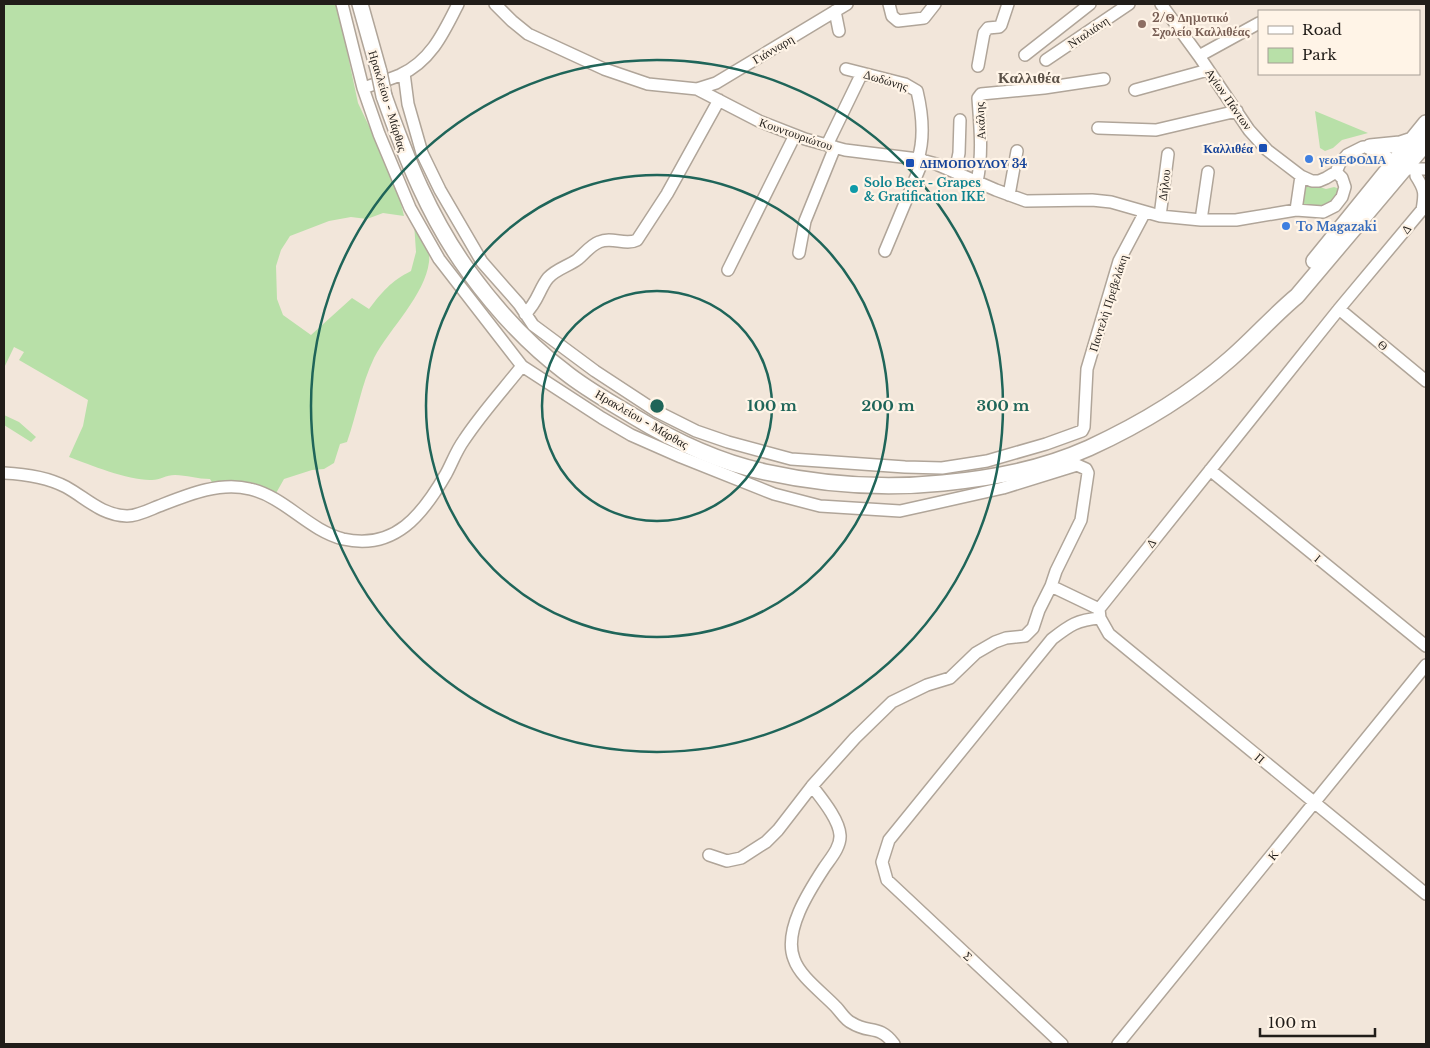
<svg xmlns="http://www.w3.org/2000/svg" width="1430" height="1048" font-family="'Libre Baskerville',serif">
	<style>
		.green { fill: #b8e0a8 }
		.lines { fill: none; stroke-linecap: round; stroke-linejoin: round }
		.minor-casing { stroke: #b0a599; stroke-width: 14 }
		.major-casing { stroke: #b0a599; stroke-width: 18 }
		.minor { stroke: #fff; stroke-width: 11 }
		.major { stroke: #fff; stroke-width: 15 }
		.major-bridge-casing { stroke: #b0a599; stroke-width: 18; stroke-linecap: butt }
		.major-bridge { stroke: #fff; stroke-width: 15 }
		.ring { fill: none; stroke: #1f6559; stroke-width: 2.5 }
		.education-dot { fill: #8d6e63; stroke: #fff4e7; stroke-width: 2 }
		.transit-dot { fill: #1a4fb4; stroke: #fff4e7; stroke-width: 2 }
		.shop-dot { fill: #3f7fe0; stroke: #fff4e7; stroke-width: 2 }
		.culture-dot { fill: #0f9aa8; stroke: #fff4e7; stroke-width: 2 }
		.labels { text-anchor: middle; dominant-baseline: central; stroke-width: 4.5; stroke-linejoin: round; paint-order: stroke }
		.education-label { font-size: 12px; font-weight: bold; fill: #785e54; stroke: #fff4e7; text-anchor: start }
		.street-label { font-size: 12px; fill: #211d19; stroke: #fff4e7 }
		.transit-label { font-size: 12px; font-weight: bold; fill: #164399; stroke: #fff4e7; text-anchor: end }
		.shop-label { font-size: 12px; font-weight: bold; fill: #366cbe; stroke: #fff4e7; text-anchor: start }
		.culture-label { font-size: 12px; font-weight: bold; fill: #0d838f; stroke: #fff4e7; text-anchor: start }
		.quarter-label { font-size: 15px; font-weight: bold; fill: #594f45; stroke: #fff4e7 }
		.centre { fill: #1f6559; stroke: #fff4e7; stroke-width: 2.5 }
		.ring-label { font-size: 15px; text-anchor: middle; font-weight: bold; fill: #1f6559; stroke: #fff4e7; stroke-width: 4.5; stroke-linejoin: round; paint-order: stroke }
	</style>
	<rect width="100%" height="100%" fill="#f2e6da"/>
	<path class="green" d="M 4,4 L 337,4 L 358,103 L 396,183 L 404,216 L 383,213 L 367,219 L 351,217 L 329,221 L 290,236 L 281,250 L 276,266 L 277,299 L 283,315 L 311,335 L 352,298 L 369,309 C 382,292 391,281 411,271 L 416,252 L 414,223 C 421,234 431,249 429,262 C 425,295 390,328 374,358 C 361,385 357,414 347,442 L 340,444 L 334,463 L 324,469 L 312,470 L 284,479 L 275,495 L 254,483 L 230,481 L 213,484 L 210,479 C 198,479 186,475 175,475 C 166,475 160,480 152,480 C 130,481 90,465 69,457 L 83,426 L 88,400 L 19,360 L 24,352 L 14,347 L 4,368 Z
		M 1315,111 L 1368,133 L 1342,140 L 1333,148 L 1325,151 L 1320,148 Z
		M 1304,182 L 1326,189 L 1334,187 L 1340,189 L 1338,204 L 1319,212 L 1301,208 Z
		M 4,415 L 19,422 L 36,437 L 31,442 L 4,425 Z"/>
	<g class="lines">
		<defs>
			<path id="minor" d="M 342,4 L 363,88 L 379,134 L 410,208 L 439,259 L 522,366 L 602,418 L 631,435 L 681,457 L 774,494 L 820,506 L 900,511 L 1003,488 L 1077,465 L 1086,469 L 1088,473 L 1081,520 L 1056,571 L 1051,586
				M 495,4 L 512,21 L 528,34 L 604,69 L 648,84 L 697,89 L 759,121 L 805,139 L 845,150 L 918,159 L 936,164 L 996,190 L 1026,201 L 1092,200 L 1111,202 L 1160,216 L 1201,220 L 1236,220 L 1296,210 L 1323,212 L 1335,206 L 1342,197 L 1345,187 L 1342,178 L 1336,172
				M 889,4 L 892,16 L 898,21 L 924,18 L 935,4
				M 1161,4 L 1199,56 L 1249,130 L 1267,150 L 1301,176 L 1312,181 L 1319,181 L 1326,178 L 1336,172 L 1340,163 L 1347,155 L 1363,147 L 1370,147 L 1381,153 L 1405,169 L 1426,169
				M 835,11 L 839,31
				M 1025,55 L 1090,4
				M 1199,56 L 1259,23
				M 1046,60 L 1129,4
				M 978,66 L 984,33 L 988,28 L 999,27 L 1001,25 L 1008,4
				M 846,69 L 905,84 L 917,91 C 922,112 925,137 918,159
				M 404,73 L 408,104 L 422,153 L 440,190 L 482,262 L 519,304 L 533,325 L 595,371 L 656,411 L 696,431 L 728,442 L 791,459 L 905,467 L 942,468 L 987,461 L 1046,444 L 1082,431 L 1084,427 L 1087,369 L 1119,261 L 1145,212
				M 363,88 C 375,84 388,80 400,75 C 431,61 444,32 458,4
				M 697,89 L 716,83 L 847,4
				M 1135,90 L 1208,70
				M 1098,128 L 1156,130 L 1237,111
				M 827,145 L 862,73
				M 955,172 L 959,153 L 960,120
				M 1416,176 C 1425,190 1425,193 1422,210
				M 977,182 C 983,153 980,127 978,98 L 981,94 L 1044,88 L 1104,79
				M 1009,195 L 1017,151
				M 1296,210 L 1301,176
				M 1160,216 L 1168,154
				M 1201,220 L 1208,172
				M 885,251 L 923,160
				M 799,253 L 805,221 L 835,147
				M 728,270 L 795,135
				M 1339,309 L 1426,381
				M 525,314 C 538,302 539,289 548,278 C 556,269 569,266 578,259 C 585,253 591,245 599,242 C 612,236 625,246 637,240 L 667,194 L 719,100
				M 1210,470 L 1426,646
				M 4,473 C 25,474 47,477 66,487 C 86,498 101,515 127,516 C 138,516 149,510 159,506 C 187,495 220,481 250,489 C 285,497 308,530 343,539 C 395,551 423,514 446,474 C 452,463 456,451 464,440 C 481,414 503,390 522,366
				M 1100,618 L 1109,634 L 1426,894
				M 812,786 C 821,798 839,819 840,835 C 841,847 830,859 824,868 C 809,891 783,931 794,959 C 800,977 823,993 836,1007 C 841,1012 845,1020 852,1023 C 869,1034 879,1024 894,1044
				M 709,855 L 727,861 L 741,858 L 766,842 L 778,830 L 812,786 L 855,738 L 892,702 L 927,685 L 950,678 L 976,653 L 995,642 L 1006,638 L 1025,636 L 1033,628 L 1039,610 L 1051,586 L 1099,609
				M 1062,1044 L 887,880 L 882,862 L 889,840 L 1052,639 C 1070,625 1077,620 1100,618 L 1099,609 L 1339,309 L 1426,205
				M 1118,1044 L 1426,665"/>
			<path id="major" d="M 360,4 L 379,72
				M 384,96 C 406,158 430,219 469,272 C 496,309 529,345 565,372 C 586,389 610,402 633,416 C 674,441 718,462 765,472 C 824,485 884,489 943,483 C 994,478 1042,469 1089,448 C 1139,425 1188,396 1230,359 C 1253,339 1274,315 1297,296 L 1426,143
				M 1370,147 L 1400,144 L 1412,140
				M 1314,261 L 1426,123"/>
		</defs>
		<use href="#minor" class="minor-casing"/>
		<use href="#major" class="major-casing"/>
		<use href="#minor" class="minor"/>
		<use href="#major" class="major"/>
		<defs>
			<path id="major-bridge" d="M 379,72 L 384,96"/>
		</defs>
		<use href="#major-bridge" class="major-bridge-casing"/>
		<use href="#major-bridge" class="major-bridge"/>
	</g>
	<g class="ring">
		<circle cx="657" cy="406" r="115"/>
		<circle cx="657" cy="406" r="231"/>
		<circle cx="657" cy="406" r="346"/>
	</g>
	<circle class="education-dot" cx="1142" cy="24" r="5"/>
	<g class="transit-dot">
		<rect x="1258" y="143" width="10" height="10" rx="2.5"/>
		<rect x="905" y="158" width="10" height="10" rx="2.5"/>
	</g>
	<g class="shop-dot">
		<circle cx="1309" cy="159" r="5"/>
		<circle cx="1286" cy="226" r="5"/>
	</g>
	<circle class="culture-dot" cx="854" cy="189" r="5"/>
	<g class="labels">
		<g class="education-label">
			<text x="1152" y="17">2/Θ Δημοτικό<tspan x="1152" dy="14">Σχολείο Καλλιθέας</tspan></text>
		</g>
		<g class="street-label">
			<text transform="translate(1088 32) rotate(-34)">Νταλιάνη</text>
			<text transform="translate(773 49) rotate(-31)">Γιάνναρη</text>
			<text transform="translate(886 80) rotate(17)">Δωδώνης</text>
			<text transform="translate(1229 99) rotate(55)">Αγίων Πάντων</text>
			<text transform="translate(388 101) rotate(73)">Ηρακλείου - Μάρθας</text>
			<text transform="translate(980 121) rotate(-93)">Ακάλης</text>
			<text transform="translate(796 134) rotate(19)">Κουντουριώτου</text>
			<text transform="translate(1164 185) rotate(-83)">Δήλου</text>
			<text transform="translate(1406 229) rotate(-50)">Δ</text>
			<text transform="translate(1108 303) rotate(-72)">Παντελή Πρεβελάκη</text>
			<text transform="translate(1383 345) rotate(40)">Θ</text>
			<text transform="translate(642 419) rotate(30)">Ηρακλείου - Μάρθας</text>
			<text transform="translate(1151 543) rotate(-51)">Δ</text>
			<text transform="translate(1318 558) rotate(39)">Ι</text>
			<text transform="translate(1260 758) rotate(40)">Π</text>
			<text transform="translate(1273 855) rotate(-51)">Κ</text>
			<text transform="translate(968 956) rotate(43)">Σ</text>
		</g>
		<g class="transit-label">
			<text x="1253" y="148">Καλλιθέα</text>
			<text x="920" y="163" text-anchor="start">ΔΗΜΟΠΟΥΛΟΥ 34</text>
		</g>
		<g class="shop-label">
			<text x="1319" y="159">γεωΕΦΟΔΙΑ</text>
			<text x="1296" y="226">To Magazaki</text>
		</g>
		<g class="culture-label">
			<text x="864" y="182">Solo Beer - Grapes<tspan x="864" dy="14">&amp; Gratification IKE</tspan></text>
		</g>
		<g class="quarter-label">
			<text x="1029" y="77">Καλλιθέα</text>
		</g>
	</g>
	<circle cx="657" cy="406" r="8" class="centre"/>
	<g class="ring-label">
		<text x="772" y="411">100 m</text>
		<text x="888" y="411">200 m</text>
		<text x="1003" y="411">300 m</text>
	</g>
	<rect width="1430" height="1048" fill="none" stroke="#211d19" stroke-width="10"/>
	<rect x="1258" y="10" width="162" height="65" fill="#fff4e7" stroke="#a69e95"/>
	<rect x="1268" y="26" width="25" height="8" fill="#ffffff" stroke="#a69e95"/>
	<text x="1302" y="35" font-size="15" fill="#211d19">Road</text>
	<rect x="1268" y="48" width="25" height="15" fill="#b8e0a8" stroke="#a69e95"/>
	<text x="1302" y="60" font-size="15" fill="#211d19">Park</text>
	<path d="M1260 1028v8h115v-8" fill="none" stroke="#211d19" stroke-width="2.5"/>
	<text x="1268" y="1028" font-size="15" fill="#211d19" stroke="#fff4e7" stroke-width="4" paint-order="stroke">100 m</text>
</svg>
